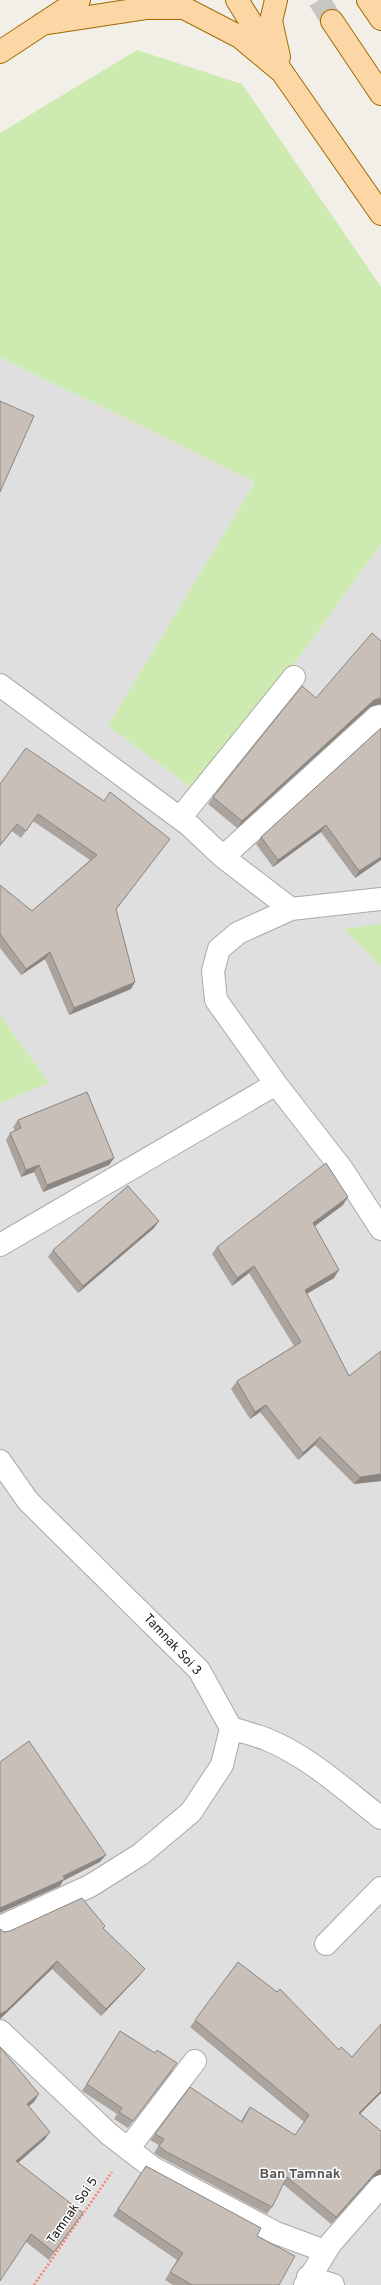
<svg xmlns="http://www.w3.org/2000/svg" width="381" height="2285" font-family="Overpass,sans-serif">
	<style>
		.residential { fill: #e0dfdf }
		.grass { fill: #cdebb0 }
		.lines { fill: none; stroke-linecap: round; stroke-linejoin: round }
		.primary-tunnel { stroke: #c8c6c1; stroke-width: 22; stroke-dasharray: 22 11; stroke-linecap: butt }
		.street-casing { stroke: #a9a9a9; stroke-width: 24 }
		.primary-casing { stroke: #a06b00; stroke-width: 24 }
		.path { stroke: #fa8072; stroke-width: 2.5; stroke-dasharray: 2 2; stroke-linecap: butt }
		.street { stroke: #fff; stroke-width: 22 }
		.primary { stroke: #fcd6a4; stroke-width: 22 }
		.wall { fill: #aba49e }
		.shaded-wall { fill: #8b8681 }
		.building { fill: #c7bfb8; stroke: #8b8681 }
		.labels { text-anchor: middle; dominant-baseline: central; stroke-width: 3; stroke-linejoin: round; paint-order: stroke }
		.street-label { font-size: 13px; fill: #222; stroke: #fff }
		.neighbourhood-label { font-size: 14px; font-weight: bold; fill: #555; stroke: #fff }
	</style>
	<rect width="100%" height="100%" fill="#f2efe9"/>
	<path class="residential" d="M 0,357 L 255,482 L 108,726 L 200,794 L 381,544 L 381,2285 L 0,2285 L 0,1103 L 48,1083 L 0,1015 Z"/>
	<path class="grass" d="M 137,50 L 242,84 L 381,287 L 381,544 L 200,794 L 108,726 L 255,482 L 0,357 L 0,133 Z
		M 381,924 L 381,967 L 344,929 Z
		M 0,1015 L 49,1083 L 0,1103 Z"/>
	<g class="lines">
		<path class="primary-tunnel" d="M 319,0 L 332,21"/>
		<defs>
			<path id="street" d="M 0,685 L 189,825 L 223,857 L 291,909
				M 180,818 L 294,677
				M 223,857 L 378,716
				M 381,899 L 291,909 L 238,933 L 219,949 L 213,971 L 216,1000 L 276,1084 L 342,1169 L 381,1229
				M 0,1245 L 276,1084
				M 0,1461 L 28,1501 L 199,1670 L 231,1728 L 222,1765 L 191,1812 L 141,1854 L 90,1886 L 0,1927
				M 231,1728 C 243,1732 255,1735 266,1739 C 310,1757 345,1790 381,1818
				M 326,1944 L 381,1888
				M 0,2031 L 109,2134 L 153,2168 L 276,2233 L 325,2251
				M 128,2149 L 195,2061
				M 308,2277 L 333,2285
				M 305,2285 L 331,2243 L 381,2186"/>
			<path id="primary" d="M 237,0 L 282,72 L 381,214
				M 276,0 L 271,21 L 279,57
				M 368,0 L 381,19
				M 332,21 L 381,94
				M 42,24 L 147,8 L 184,8 L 240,37 L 282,72
				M 0,52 L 79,0"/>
		</defs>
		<use href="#street" class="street-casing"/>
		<use href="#primary" class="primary-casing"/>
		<path class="path" d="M 34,2285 L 112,2172"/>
		<use href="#street" class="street"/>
		<use href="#primary" class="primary"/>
	</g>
	<path class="wall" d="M 381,641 L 381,704 L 370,707 L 237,828 L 208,804 L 213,797 L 316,698 Z
		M 381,728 L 381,860 L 355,878 L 321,832 L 273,867 L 256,844 L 261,837 Z
		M 0,784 L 165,845 L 116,910 L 135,982 L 131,989 L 69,1015 L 45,959 L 21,975 L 0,948 L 0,885 L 32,911 L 90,860 L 33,821 L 21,838 L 12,831 Z
		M 18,1120 L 114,1158 L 109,1165 L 43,1192 L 34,1172 L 21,1177 L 6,1140 L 10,1133 L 15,1131 L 13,1127 Z
		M 343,1205 L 315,1226 L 334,1278 L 307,1294 L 381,1481 L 354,1484 L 315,1445 L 298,1460 L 260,1412 L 250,1419 L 231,1389 L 237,1381 L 294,1346 L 249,1273 L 232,1286 L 212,1254 L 217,1247 Z
		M 159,1221 L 154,1228 L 78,1293 L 48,1257 L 53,1250 Z
		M 105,1926 L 103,1929 L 139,1976 L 101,2016 L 52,1969 L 0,2019 L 0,1929 L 4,1932 Z
		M 238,1962 L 339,2050 L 381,2093 L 360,2114 L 381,2131 L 381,2174 L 372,2178 L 331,2224 L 283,2184 L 272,2207 L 267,2214 L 160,2157 L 154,2153 L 159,2145 L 150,2140 L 155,2134 L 241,2121 L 245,2114 L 250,2107 L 295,2135 L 304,2122 L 190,2027 Z
		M 120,2031 L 155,2053 L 173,2070 L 128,2128 L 114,2119 L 117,2114 L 82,2091 Z
		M 0,2047 L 34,2102 L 29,2106 L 45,2139 L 18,2163 L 83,2213 L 49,2260 L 26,2242 Z
		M 146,2166 L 257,2236 L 279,2285 L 173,2285 L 165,2280 L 177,2260 L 113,2216 Z"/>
	<path class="shaded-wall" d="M 381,698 L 381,704 L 370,707 L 237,828 L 242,821 L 374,700 Z
		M 17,824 L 12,831 L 0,846 L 0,845 Z
		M 326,825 L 321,832 L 273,867 L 278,860 Z
		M 381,857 L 381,860 L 355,878 L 359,871 Z
		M 50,952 L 45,959 L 21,975 L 26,969 Z
		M 135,982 L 131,989 L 69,1015 L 74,1008 Z
		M 114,1158 L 109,1165 L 43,1192 L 47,1185 Z
		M 39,1165 L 34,1172 L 21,1177 L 26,1170 Z
		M 348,1197 L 343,1205 L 308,1231 L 313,1223 Z
		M 159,1221 L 154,1228 L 78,1293 L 83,1286 Z
		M 254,1266 L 249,1273 L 232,1286 L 237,1278 Z
		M 339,1270 L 334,1278 L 299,1298 L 305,1290 Z
		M 266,1405 L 260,1412 L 250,1419 L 255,1412 Z
		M 320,1437 L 315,1445 L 298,1460 L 303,1453 Z
		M 381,1474 L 381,1481 L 354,1484 L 360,1477 Z
		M 106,1855 L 100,1862 L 63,1881 L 60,1886 L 0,1913 L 0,1908 Z
		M 57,1961 L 52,1969 L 0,2019 L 0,2014 Z
		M 145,1969 L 139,1976 L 101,2016 L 106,2009 Z
		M 381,2091 L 381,2093 L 354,2120 L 359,2113 Z
		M 39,2094 L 34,2102 L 22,2111 L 27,2104 Z
		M 50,2132 L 45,2139 L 11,2169 L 16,2161 Z
		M 381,2169 L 381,2174 L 372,2178 L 331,2224 L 336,2217 L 377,2171 Z"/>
	<path class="building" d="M 0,401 L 34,416 L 0,492 Z
		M 372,633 L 381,641 L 381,698 L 374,700 L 242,821 L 213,797 L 302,686 L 316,698 Z
		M 381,728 L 381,857 L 359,871 L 326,825 L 278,860 L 261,837 Z
		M 26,748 L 104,801 L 110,792 L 170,839 L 116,909 L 135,982 L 74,1008 L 50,952 L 26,969 L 0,934 L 0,885 L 32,911 L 97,855 L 38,814 L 26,831 L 17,824 L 0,845 L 0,784 Z
		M 87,1092 L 114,1158 L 47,1185 L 39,1165 L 26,1170 L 10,1133 L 21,1128 L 18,1120 Z
		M 326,1163 L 348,1197 L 313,1223 L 339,1270 L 305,1290 L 349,1376 L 381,1351 L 381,1474 L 360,1477 L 320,1437 L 303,1453 L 266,1405 L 255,1412 L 237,1381 L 301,1342 L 254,1266 L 237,1278 L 217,1247 Z
		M 128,1186 L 159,1221 L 83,1286 L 53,1250 Z
		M 29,1741 L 106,1855 L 63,1876 L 65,1879 L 0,1908 L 0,1762 Z
		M 82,1898 L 105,1926 L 103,1928 L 145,1969 L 106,2009 L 57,1961 L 6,2011 L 0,2014 L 0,1929 L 4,1932 L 10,1931 Z
		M 238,1962 L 277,1992 L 280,1989 L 339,2050 L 341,2047 L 352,2057 L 381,2024 L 381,2091 L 359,2113 L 381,2131 L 381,2169 L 377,2171 L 336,2217 L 287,2177 L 272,2207 L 165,2151 L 159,2146 L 164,2139 L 155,2134 L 190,2087 L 242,2122 L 250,2107 L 295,2135 L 309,2115 L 195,2020 Z
		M 120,2031 L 155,2053 L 157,2050 L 177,2063 L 133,2121 L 119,2112 L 122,2108 L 87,2084 Z
		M 0,2047 L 39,2094 L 27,2104 L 50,2132 L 16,2161 L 83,2213 L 54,2252 L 31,2234 L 0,2281 Z
		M 146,2166 L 261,2228 L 257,2236 L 295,2256 L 279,2285 L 192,2285 L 170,2272 L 183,2253 L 118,2209 Z"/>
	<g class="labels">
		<g class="street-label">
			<text transform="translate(172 1645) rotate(47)">Tamnak Soi 3</text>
			<text transform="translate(73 2211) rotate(-55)">Tamnak Soi 5</text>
		</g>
		<g class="neighbourhood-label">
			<text x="300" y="2174">Ban Tamnak</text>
		</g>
	</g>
</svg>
